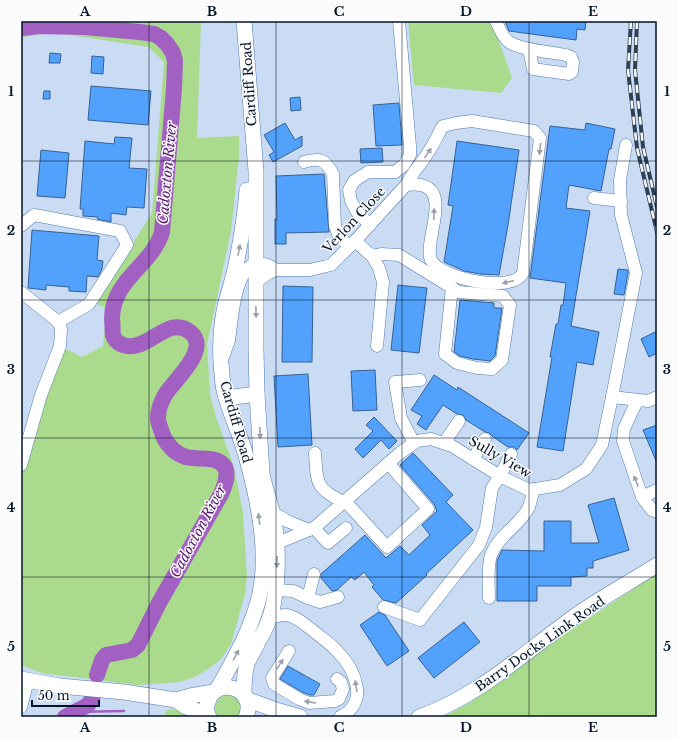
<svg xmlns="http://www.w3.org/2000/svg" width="678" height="738" viewBox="0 0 678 738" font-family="'Libre Baskerville',serif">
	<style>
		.green { fill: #aada8b }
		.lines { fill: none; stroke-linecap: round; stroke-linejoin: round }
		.stream { stroke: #a261c2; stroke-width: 2.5 }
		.river { stroke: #a261c2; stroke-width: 16 }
		.building { fill: #52a2fd; stroke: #366194 }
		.minor-casing { stroke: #4f7baf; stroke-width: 13 }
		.major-casing { stroke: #4f7baf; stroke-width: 16 }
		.minor { stroke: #fff; stroke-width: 12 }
		.major { stroke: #fff; stroke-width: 15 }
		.rail-casing { stroke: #2f4055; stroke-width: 4 }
		.rail { stroke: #fbfbfb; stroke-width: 2.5; stroke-dasharray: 8; stroke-linecap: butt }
		.oneway { fill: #9ba1a9 }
		.grid { fill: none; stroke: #041428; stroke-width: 1; stroke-opacity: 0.55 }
		.labels { text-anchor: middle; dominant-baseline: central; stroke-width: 3; stroke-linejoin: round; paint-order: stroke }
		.street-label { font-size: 13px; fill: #041428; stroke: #fbfbfb }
		.water-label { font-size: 14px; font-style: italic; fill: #561670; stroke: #fbfbfb }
		.neatline { fill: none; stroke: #041428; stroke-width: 1.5 }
		.grid-label { font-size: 13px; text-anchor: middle; font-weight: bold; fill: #041428 }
	</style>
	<rect width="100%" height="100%" fill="#c9dcf4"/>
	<g class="green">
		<polygon points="21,21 201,21 197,138 239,136 239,157 231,231 207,345 210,394 216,417 234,467 243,513 247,576 245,594 231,644 221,659 211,667 197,676 180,682 138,685 42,673 21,665 21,477 44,397 64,348 82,357 103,346 107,309 95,303 152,213 164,62 149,47 50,32 21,38"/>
		<polygon points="408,21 492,21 512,78 501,93 414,85"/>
		<polygon points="657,573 657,717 443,717 471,702 562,636"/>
		<path d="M225,695C238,694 245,706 237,717L217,716C213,707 216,699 225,695Z"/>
		<polygon points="171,709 179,710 190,717 164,717 166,711"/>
	</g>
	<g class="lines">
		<polyline class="stream" points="73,712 124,711"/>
		<g class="river">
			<path d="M21,28L41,26L84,27L140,32L154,34L161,38L167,44L173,53L175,61L174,88L162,232C152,266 112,279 112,319C113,324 112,330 113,335C114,339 118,343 123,345C147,353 166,317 187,330C215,346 174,380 165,395C161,402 158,410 158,418C158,424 162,432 164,438C169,447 176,454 186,457C194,459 203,458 210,459C232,462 228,479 221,494L159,603L138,645L132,650L106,655L102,660L97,675"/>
			<polyline points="65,717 88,705 93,697"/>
		</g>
	</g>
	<g class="building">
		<polygon points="505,21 586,21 585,30 577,29 576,40 509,31"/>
		<polygon points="50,53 61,54 60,63 49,63"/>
		<polygon points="92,56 104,57 103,74 91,73"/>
		<polygon points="91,86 151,91 148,125 88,120"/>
		<polygon points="44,91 50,91 50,99 43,99"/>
		<polygon points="300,97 301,110 291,111 290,98"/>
		<polygon points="399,103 402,145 376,146 373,105"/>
		<polygon points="285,123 295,140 302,136 302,146 273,162 269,155 274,152 264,135"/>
		<polygon points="586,123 615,129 611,149 609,149 601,191 569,185 566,208 590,211 571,326 599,332 593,365 577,362 563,451 537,447 552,357 550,357 556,324 558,324 561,305 563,305 566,283 530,278 550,126 585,130"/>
		<polygon points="115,137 132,138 129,168 147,169 144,208 127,207 126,215 111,213 111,222 97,219 98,217 83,216 83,209 80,209 85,141 114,144"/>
		<polygon points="457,141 519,150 508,225 499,275 480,274 464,271 444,262 453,206 448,205"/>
		<polygon points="382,148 383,162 361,163 360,149"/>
		<polygon points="41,150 69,153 65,198 37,196"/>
		<polygon points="324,174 329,232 286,233 286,244 275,244 275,219 277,219 276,176"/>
		<polygon points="32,230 99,236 97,260 103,261 102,269 98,277 87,276 86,292 69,291 69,287 46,285 46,290 28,288"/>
		<polygon points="618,269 628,270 628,273 624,295 614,294"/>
		<polygon points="398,285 427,288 419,353 391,350"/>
		<polygon points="283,286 313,287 312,362 282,362"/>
		<polygon points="460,300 494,303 494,308 502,308 495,356 490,361 473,359 460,356 454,352"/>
		<polygon points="657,331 657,353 649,357 641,339"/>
		<polygon points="375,370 377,410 353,411 351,371"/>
		<polygon points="308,374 312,445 278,447 274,376"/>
		<polygon points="434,375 457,390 458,387 529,433 517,450 514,447 508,447 492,436 489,433 485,432 466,420 463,415 457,414 443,405 426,430 417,424 422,416 411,410"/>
		<polygon points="374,417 397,441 389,449 381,440 363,458 355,449 373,431 366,425"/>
		<polygon points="657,425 657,463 643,430"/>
		<polygon points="413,453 453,495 446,502 473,530 426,574 427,575 396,603 383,600 372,587 374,585 364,572 355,580 351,577 337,590 332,591 321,578 321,574 365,535 386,558 400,546 409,555 430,535 422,525 437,511 434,504 400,465"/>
		<polygon points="614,498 629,550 593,561 593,568 587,568 587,576 571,577 571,586 537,586 537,601 497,601 497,561 502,550 544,551 544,521 571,521 571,543 599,543 588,505"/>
		<polygon points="379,612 385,615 409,651 387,666 360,625"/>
		<polygon points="464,622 480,642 434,678 418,658"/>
		<polygon points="288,666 320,684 314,695 310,695 302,692 280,679"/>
	</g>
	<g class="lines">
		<defs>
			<g id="minor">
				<path d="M496,21C499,28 503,38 509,42C521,50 551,52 566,55L571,57L573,62L572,72L569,74L533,69L529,49"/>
				<path d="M304,162C320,158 324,158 333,174L335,226L338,234L349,247"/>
				<polyline points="594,198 621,201"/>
				<polyline points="370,225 357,212 351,201 349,190 354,181 368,172 395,172 404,165 410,155 410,146 399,21"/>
				<polyline points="21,226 34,215 120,231 127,245 89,304 58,322"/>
				<polyline points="355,241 372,256 381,254 399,255 459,292 503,296 510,305 502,360 492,369 477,368 457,363 445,354 452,287"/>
				<polyline points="372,256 379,268 383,282 377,346"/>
				<path d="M256,282L269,273L276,270H310L331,265L355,241L406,185C412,173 422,163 429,151C434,144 438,134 443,126L456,123L472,121L534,131L540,138L523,273C513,294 441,279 431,260C423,242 452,192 421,185C415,184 412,184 406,185"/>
				<polyline points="21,292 56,320 60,325 61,330 60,346 41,395 21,465"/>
				<path d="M224,355C225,350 228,345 229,340C232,323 234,263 259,264C267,264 270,265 276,270"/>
				<polyline points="612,397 648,401 657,397"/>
				<polyline points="637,401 624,429 623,441 642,497 652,510 657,512"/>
				<polyline points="414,443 401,418 395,382 420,380"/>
				<polyline points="444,443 459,421"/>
				<path d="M315,453C317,483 315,488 343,502"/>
				<polyline points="473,459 485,439"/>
				<polyline points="642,497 657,490"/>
				<polyline points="345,501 387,547 428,509 388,463"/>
				<polyline points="272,512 287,521 309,530"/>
				<polyline points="314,528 328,543 346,528"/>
				<polyline points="270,546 314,528 400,453 417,441 431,439 452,446 500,476 529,490 560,485 586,469 602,445 612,397 636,273 621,215 620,180 626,145"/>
				<polyline points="275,590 293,591 308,598 320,602 338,597"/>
				<polyline points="308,598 314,574"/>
				<path d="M489,598C489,585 487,568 491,555C498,536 520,525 529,507C531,501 532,495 534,489"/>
				<polyline points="384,607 420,620 479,545 486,527 492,488 500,476 511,454"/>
				<path d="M270,618C274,617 280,615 285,615C295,615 308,627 316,633C323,639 331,644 337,651C355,669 370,703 340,717"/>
				<polyline points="289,651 272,678 274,684 299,699 309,703 335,701 339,699 343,689 341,682 337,679"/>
				<polyline points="21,707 28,680"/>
			</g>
			<g id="major">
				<polyline points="226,398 257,394"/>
				<polyline points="21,679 60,686 124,692 176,700 186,707 207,714"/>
				<path d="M217,690C234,659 253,627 260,593C269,552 257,495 246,456C240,433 229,412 224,390C222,381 222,372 221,363C220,345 221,328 224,311C227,296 233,280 236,265C241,240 245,215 247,190"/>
				<path d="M244,694C244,684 244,674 247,664C250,656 255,650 258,642C265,631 270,619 273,606C279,576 279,541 272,511C269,498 264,486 262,473L257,394L256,348V171L244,21"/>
				<polyline points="246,699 276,710 300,717"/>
				<polyline points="176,700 190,696 214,692"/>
				<path d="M209,717C206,712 206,707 208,702C215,675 258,688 246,717"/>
				<path d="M419,717C478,697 525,652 575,616C601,598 630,582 657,565"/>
			</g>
		</defs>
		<use href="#minor" class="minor-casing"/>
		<use href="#major" class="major-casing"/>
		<use href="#minor" class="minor"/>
		<use href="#major" class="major"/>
		<defs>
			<g id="rail">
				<polyline points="631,21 628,70 637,148 657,232"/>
				<polyline points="637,21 635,70 643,147 657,207"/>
			</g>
		</defs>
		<use href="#rail" class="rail-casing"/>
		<use href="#rail" class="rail"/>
	</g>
	<defs><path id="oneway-solid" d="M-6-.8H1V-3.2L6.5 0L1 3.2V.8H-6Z"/></defs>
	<g class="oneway">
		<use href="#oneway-solid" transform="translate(540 149) rotate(96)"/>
		<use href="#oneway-solid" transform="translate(428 153) rotate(-56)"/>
		<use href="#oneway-solid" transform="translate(434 214) rotate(-87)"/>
		<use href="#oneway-solid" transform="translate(239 250) rotate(-79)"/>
		<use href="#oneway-solid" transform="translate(508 282) rotate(167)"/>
		<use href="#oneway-solid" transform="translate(256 312) rotate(89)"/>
		<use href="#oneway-solid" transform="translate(260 433) rotate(87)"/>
		<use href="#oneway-solid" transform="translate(636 481) rotate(-111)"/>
		<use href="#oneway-solid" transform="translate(259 519) rotate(-98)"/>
		<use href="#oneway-solid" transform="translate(277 562) rotate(91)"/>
		<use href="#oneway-solid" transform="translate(236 655) rotate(-62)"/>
		<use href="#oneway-solid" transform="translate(280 664) rotate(-58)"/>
		<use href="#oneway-solid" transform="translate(356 686) rotate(-99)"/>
		<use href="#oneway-solid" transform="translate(310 702) rotate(-171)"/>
	</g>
	<path class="grid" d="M149,21V717M276,21V717M402,21V717M529,21V717M21,161H657M21,300H657M21,438H657M21,577H657"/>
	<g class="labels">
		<g class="street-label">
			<text transform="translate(249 84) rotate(-94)">Cardiff Road</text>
			<text transform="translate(354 220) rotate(-47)">Verlon Close</text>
			<text transform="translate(236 422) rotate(74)">Cardiff Road</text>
			<text transform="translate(500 457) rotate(30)">Sully View</text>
			<text transform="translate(540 644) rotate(-35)">Barry Docks Link Road</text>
		</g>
		<g class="water-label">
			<text transform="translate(167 173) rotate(-85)">Cadoxton River</text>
			<text transform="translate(198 531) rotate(-62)">Cadoxton River</text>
		</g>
	</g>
	<rect width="678" height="738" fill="none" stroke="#fbfbfb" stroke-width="44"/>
	<path d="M32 700v6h67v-6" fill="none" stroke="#041428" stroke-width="2"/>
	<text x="38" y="700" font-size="12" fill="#041428" stroke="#fbfbfb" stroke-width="3" paint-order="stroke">50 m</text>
	<rect x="22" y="22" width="634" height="694" class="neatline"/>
	<g class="grid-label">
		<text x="85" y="16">A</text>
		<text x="212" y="16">B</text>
		<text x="339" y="16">C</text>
		<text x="466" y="16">D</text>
		<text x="593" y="16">E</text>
		<text x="11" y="96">1</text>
		<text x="667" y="96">1</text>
		<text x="11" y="235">2</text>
		<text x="667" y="235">2</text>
		<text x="11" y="374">3</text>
		<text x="667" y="374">3</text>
		<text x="11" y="512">4</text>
		<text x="667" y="512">4</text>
		<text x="11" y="651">5</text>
		<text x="667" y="651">5</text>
		<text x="85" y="732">A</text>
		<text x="212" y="732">B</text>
		<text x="339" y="732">C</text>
		<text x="466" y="732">D</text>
		<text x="593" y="732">E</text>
	</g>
</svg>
